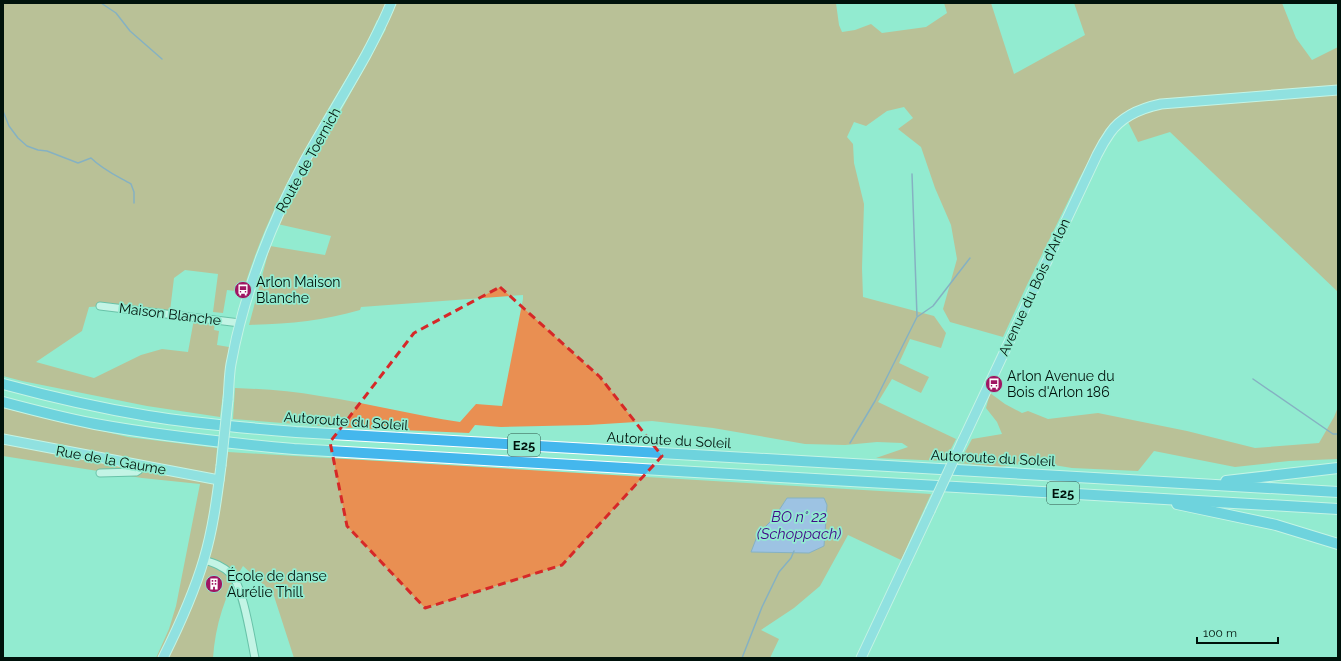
<svg xmlns="http://www.w3.org/2000/svg" width="1341" height="661" viewBox="0 0 1341 661" font-family="Raleway,sans-serif">
	<style>
		.green { fill: #e98f52 }
		.water { fill: #aa92fa; stroke: #776cb2 }
		.lines { fill: none; stroke-linecap: round; stroke-linejoin: round }
		.stream { stroke: #776cb2; stroke-width: 1.5 }
		.minor-casing { stroke: #37927a; stroke-width: 9 }
		.major-casing { stroke: #fff; stroke-width: 11 }
		.highway-casing { stroke: #fff; stroke-width: 12 }
		.minor { stroke: #fff; stroke-width: 7 }
		.major { stroke: #8fd4f4; stroke-width: 9 }
		.highway { stroke: #44b7ed; stroke-width: 10 }
		.major-bridge-casing { stroke: #fff; stroke-width: 11; stroke-linecap: butt }
		.major-bridge { stroke: #8fd4f4; stroke-width: 9 }
		.marked { fill: none; stroke: #d62828; stroke-width: 3; stroke-dasharray: 8 5; stroke-linejoin: round }
		.labels { text-anchor: middle; dominant-baseline: central; stroke-width: 3.5; stroke-linejoin: round; paint-order: stroke }
		.shield { fill: #92ebd0; stroke: #2c5346; stroke-width: 1 }
		.shield-label { font-size: 13px; font-weight: bold; fill: #00120b }
		.street-label { font-size: 14px; fill: #00120b; stroke: #92ebd0 }
		.poi-label { font-size: 14px; fill: #00120b; stroke: #92ebd0; text-anchor: start }
		.water-label { font-size: 15px; font-style: italic; fill: #410a88; stroke: #92ebd0 }
	</style>
	<rect width="100%" height="100%" fill="#92ebd0"/>
	<g class="green">
		<path d="M3,3H836L839,25L842,32L855,30L871,24L882,33L926,27L947,13L944,3H991L1014,74L1085,35L1074,3H1282L1296,38L1312,60L1338,47V86L1190,98L1143,104L1124,113L1106,129L1079,179L1026,287L1003,337L950,322L943,309L957,259L951,225L935,188L921,147L898,129L913,118L904,107L887,111L866,126L854,122L847,137L853,144L854,163L864,204L862,268L863,297L934,316L946,333L941,348L910,339L899,363L929,377L921,393L892,379L878,402L956,439L945,461L876,458L908,447L902,443L877,442L845,445L805,444L713,428L652,421L588,425L501,427L475,425L469,433L333,427L233,419L235,388C263,389 291,391 320,396C367,403 413,415 460,422L476,404L502,406L523,299V295L361,307L360,310C323,321 287,324 249,325L270,246L325,255L331,236L273,223L333,113L338,116L386,29L377,20L367,43C320,124 269,202 243,292L227,290L223,313L213,312L218,274L185,270L174,278L170,311L122,305L89,307L82,331L36,362L94,378L141,355L162,349L188,352L194,319L215,323L214,330L219,331L217,345L229,347L220,417L147,406L22,381L3,376Z"/>
		<polygon points="1338,94 1338,292 1170,132 1138,142 1127,120 1157,109"/>
		<polygon points="990,393 1005,404 1022,413 1028,411 1048,419 1098,413 1187,431 1255,448 1319,443 1334,417 1338,407 1338,459 1289,461 1235,467 1154,451 1138,471 1072,468 1035,462 999,467 959,463 972,439 1002,434 997,422 986,408"/>
		<path d="M3,408L128,437L217,448L216,465L226,466L228,452L931,494L901,560L848,535L820,586L794,608L761,630L779,639L770,658H294L273,593L243,566C225,593 215,626 213,658H156L169,629L176,606L200,484L142,478L3,456Z"/>
	</g>
	<polygon class="water" points="787,498 824,498 827,505 824,546 809,553 751,552 758,534 774,518"/>
	<g class="lines">
		<g class="stream">
			<polyline points="101,3 116,13 130,31 162,59"/>
			<path d="M3,111L9,126L18,138L27,146L38,150L47,151L78,163L91,158C103,170 117,176 131,184L134,192V203"/>
			<polyline points="912,174 917,316"/>
			<polyline points="1253,379 1333,434 1338,434"/>
			<polyline points="850,443 875,401 917,317 933,306 970,258"/>
			<polyline points="742,658 762,607 779,572 791,558 794,551"/>
		</g>
		<defs>
			<g id="minor">
				<polyline points="100,306 240,323"/>
				<polyline points="100,473 136,472 139,470 142,465"/>
				<path d="M204,560C214,563 223,566 231,574C243,586 251,639 255,658"/>
			</g>
			<g id="major">
				<path d="M228,400C229,388 229,375 231,364C244,293 270,226 304,162C324,126 346,91 366,55C375,38 384,21 391,3"/>
				<polyline points="3,439 219,480"/>
				<path d="M962,442L1097,155C1101,147 1105,140 1110,133C1121,117 1142,108 1161,104L1338,90"/>
				<path d="M163,658C179,626 194,593 204,559C213,529 217,497 221,466"/>
				<polyline points="861,658 930,511"/>
			</g>
			<g id="highway">
				<path d="M3,384C51,397 99,408 148,416C197,424 246,428 296,432L1338,492"/>
				<path d="M3,402C33,410 64,418 95,424C161,436 227,443 294,449L1338,509"/>
				<polyline points="1226,481 1338,468"/>
				<polyline points="1177,504 1276,525 1338,544"/>
			</g>
		</defs>
		<use href="#minor" class="minor-casing"/>
		<use href="#major" class="major-casing"/>
		<use href="#highway" class="highway-casing"/>
		<use href="#minor" class="minor"/>
		<use href="#major" class="major"/>
		<use href="#highway" class="highway"/>
		<defs>
			<g id="major-bridge">
				<polyline points="221,466 228,400"/>
				<polyline points="930,511 962,442"/>
			</g>
		</defs>
		<use href="#major-bridge" class="major-bridge-casing"/>
		<use href="#major-bridge" class="major-bridge"/>
	</g>
	<path d="M0 0H1341V661H0ZM500,287L600,377L662,456L562,565L425,608L347,526L330,442L414,333Z" fill="#92ebd0" fill-opacity=".55" fill-rule="evenodd"/>
	<path class="marked" d="M500,287L600,377L662,456L562,565L425,608L347,526L330,442L414,333Z"/>
	<defs>
		<symbol id="bus-disc" viewBox="-11 -11 22 22"><circle r="9.5" fill="#9f1663" stroke="#92ebd0"/><path d="M-5-6H5V4H4V6H2V4H-2V6H-4V4H-5ZM-3.5-4V0h7V-4ZM-3.5 1.2v1.5H-2V1.2ZM2 1.2v1.5H3.5V1.2Z" fill="#fff"/></symbol>
		<symbol id="building-disc" viewBox="-11 -11 22 22"><circle r="9.5" fill="#9f1663" stroke="#92ebd0"/><path d="M-4-6H4V6H1V3H-1V6H-4ZM-2.5-4.3h1.7v1.8h-1.7ZM.8-4.3h1.7v1.8H.8ZM-2.5-1h1.7V.8h-1.7ZM.8-1h1.7V.8H.8Z" fill="#fff"/></symbol>
	</defs>
	<g fill-rule="evenodd">
		<use href="#bus-disc" x="233" y="280" width="20" height="20"/>
		<use href="#bus-disc" x="984" y="374" width="20" height="20"/>
		<use href="#building-disc" x="204" y="574" width="20" height="20"/>
	</g>
	<g class="labels">
		<g class="shield">
			<rect x="508" y="434" width="32" height="22" rx="3"/>
			<rect x="1047" y="482" width="32" height="22" rx="3"/>
		</g>
		<g class="shield-label">
			<text x="524" y="445">E25</text>
			<text x="1063" y="493">E25</text>
		</g>
		<g class="street-label">
			<text transform="translate(308 160) rotate(-61)">Route de Toernich</text>
			<text transform="translate(1034 287) rotate(-65)">Avenue du Bois d'Arlon</text>
			<text transform="translate(170 314) rotate(7)">Maison Blanche</text>
			<text transform="translate(346 421) rotate(4)">Autoroute du Soleil</text>
			<text transform="translate(669 440) rotate(3)">Autoroute du Soleil</text>
			<text transform="translate(993 458) rotate(3)">Autoroute du Soleil</text>
			<text transform="translate(111 460) rotate(10)">Rue de la Gaume</text>
		</g>
		<g class="poi-label">
			<text x="256" y="282">Arlon Maison<tspan x="256" dy="16">Blanche</tspan></text>
			<text x="1007" y="376">Arlon Avenue du<tspan x="1007" dy="16">Bois d'Arlon 186</tspan></text>
			<text x="227" y="576">École de danse<tspan x="227" dy="16">Aurélie Thill</tspan></text>
		</g>
		<g class="water-label">
			<text x="799" y="517">BO n° 22<tspan x="799" dy="17">(Schoppach)</tspan></text>
		</g>
	</g>
	<rect width="1341" height="661" fill="none" stroke="#00120b" stroke-width="8"/>
	<path d="M1197 637v6h81v-6" fill="none" stroke="#00120b" stroke-width="2"/>
	<text x="1203" y="637" font-size="12" fill="#00120b" stroke="#92ebd0" stroke-width="3" paint-order="stroke">100 m</text>
</svg>
